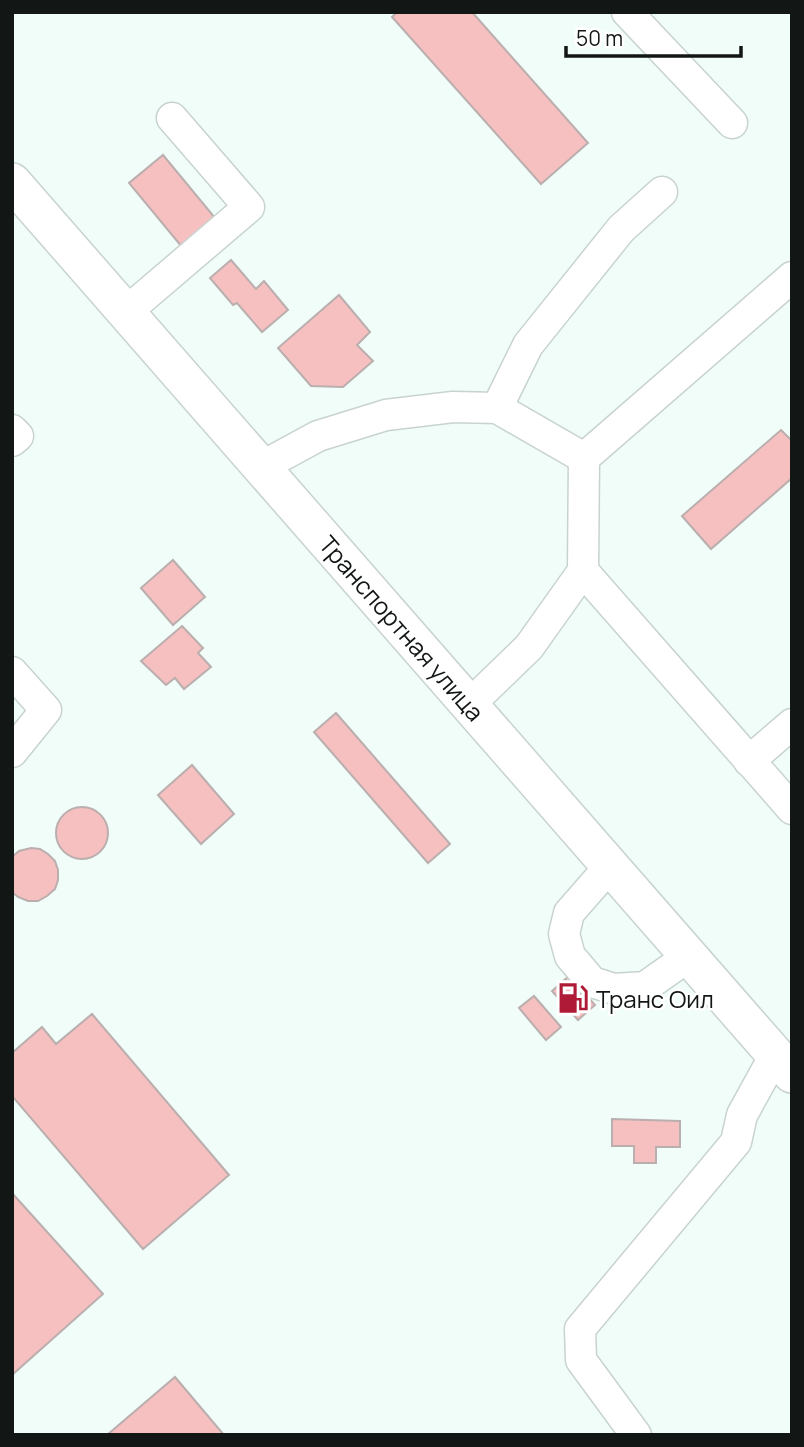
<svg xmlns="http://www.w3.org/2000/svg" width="804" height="1447" viewBox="0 0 804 1447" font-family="Manrope,sans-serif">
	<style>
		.building { fill: #f7c0c0; stroke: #baaeae; stroke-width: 2 }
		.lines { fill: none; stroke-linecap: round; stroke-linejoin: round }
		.minor-casing { stroke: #c8d3cf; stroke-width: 33 }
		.major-casing { stroke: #c8d3cf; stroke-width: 40 }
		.minor { stroke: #fff; stroke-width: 30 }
		.major { stroke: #fff; stroke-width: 37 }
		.labels { text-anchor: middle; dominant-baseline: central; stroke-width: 5; stroke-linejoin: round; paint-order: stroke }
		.street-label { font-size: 24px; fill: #121614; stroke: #fff }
		.poi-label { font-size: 24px; fill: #121614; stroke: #fff; text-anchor: start }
	</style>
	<rect width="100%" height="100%" fill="#f1fdf8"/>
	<g class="building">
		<polygon points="397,12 472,12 588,143 541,184 392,17"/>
		<polygon points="163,155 216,219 182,247 129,183"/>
		<polygon points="231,260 256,289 264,281 288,310 262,332 237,303 233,305 210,278"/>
		<polygon points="339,295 370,332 357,345 373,361 343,387 311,386 278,348"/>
		<polygon points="781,430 792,441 792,478 711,549 682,516"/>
		<polygon points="173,560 205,597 173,625 141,588"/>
		<polygon points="182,626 203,648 198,653 211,667 184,689 175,678 166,685 141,661"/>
		<polygon points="336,713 450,844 428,863 314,732"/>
		<polygon points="192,765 234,814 201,844 158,795"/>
		<circle cx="82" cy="833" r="26"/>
		<polygon points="31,848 40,849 48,854 55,861 58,870 58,880 55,889 47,896 38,901 28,901 18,897 12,892 12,857 19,851"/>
		<polygon points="569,976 595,1005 578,1020 552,991"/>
		<polygon points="534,996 561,1027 546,1040 519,1008"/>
		<polygon points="92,1014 229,1175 143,1249 12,1096 12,1053 42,1027 56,1044"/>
		<polygon points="612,1119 680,1121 680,1147 656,1147 656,1163 634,1163 634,1146 612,1146"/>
		<polygon points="12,1193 103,1294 12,1375"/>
		<polygon points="175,1377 224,1435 107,1435"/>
	</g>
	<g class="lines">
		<defs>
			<g id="minor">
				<polyline points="627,12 732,123"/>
				<polyline points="126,312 249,207 172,118"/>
				<polyline points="497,408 528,345 621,229 662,192"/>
				<polyline points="12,430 18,436 12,441"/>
				<polyline points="261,467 318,436 386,415 453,407 497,408 584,458"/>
				<polyline points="583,571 792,809"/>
				<polyline points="12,672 46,710 12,752"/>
				<polyline points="469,705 529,647 583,571 584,458 792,277"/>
				<polyline points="749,761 792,724"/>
				<polyline points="610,866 569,913 564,934 570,956 592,982 614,989 645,987 689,956"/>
				<polyline points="636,1435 581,1360 580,1329 736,1142 742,1115 775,1055"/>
			</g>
			<polyline id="major" points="12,182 792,1074"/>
		</defs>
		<use href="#minor" class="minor-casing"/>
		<use href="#major" class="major-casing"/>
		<use href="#minor" class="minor"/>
		<use href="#major" class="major"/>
	</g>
	<defs>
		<symbol id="fuel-bare" viewBox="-9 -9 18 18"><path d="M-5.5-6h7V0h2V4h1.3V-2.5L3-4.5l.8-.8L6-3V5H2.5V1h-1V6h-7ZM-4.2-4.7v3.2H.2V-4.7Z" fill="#af1b37" stroke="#fff" stroke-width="2.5" paint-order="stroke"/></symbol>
	</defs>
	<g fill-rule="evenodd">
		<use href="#fuel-bare" x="551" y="976" width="44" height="44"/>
	</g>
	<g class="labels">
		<g class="street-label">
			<text transform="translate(402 628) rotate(49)">Транспортная улица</text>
		</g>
		<g class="poi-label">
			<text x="596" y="998">Транс Оил</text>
		</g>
	</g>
	<rect width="804" height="1447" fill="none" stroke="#121614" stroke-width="28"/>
	<path d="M566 46v10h175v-10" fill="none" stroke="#121614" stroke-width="3.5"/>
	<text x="576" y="46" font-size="21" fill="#121614" stroke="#ffffff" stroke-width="5" paint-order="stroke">50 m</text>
</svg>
